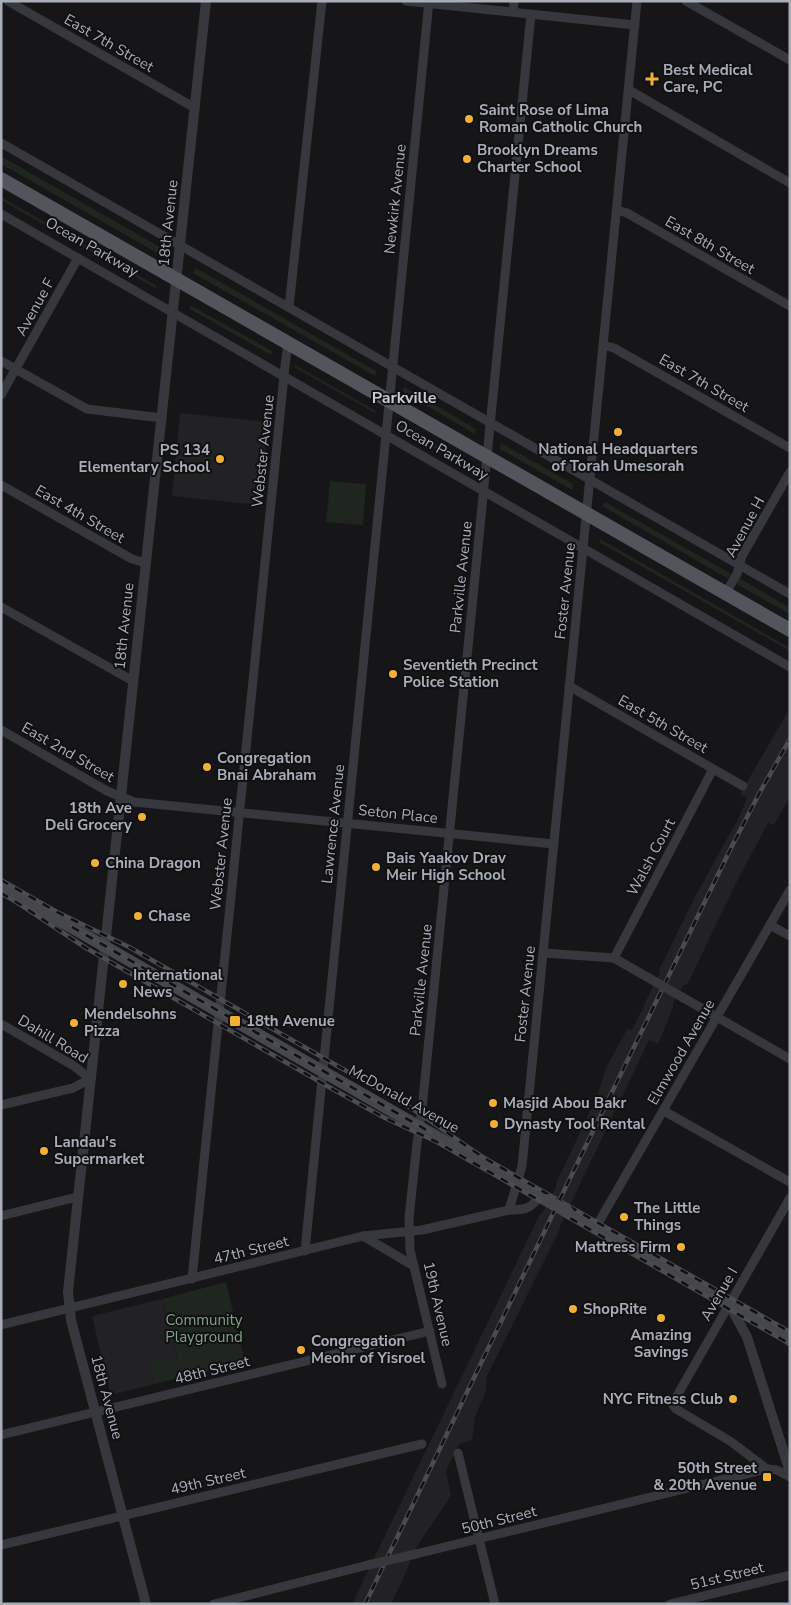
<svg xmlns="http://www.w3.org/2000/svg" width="791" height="1605" viewBox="0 0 791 1605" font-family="'Nunito Sans',sans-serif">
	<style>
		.built { fill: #222225 }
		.green { fill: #1e261f }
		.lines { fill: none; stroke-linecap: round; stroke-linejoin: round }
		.minor { stroke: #37383d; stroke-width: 9 }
		.tertiary { stroke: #37383d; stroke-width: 10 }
		.secondary { stroke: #45474d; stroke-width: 12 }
		.primary { stroke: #53555c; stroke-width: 14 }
		.rail-casing { stroke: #4a4c52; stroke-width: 4.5 }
		.rail { stroke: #111113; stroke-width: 2.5; stroke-dasharray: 8; stroke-linecap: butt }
		.minor-bridge { stroke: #37383d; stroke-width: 9 }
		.secondary-bridge { stroke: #45474d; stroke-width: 12 }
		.poi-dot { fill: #f2b134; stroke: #111113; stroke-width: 2 }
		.labels { text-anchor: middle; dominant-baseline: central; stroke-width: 4; stroke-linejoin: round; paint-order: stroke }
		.street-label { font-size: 15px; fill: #a8adb8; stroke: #111113 }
		.poi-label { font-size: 15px; font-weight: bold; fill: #a8adb8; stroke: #111113; text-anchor: start }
		.park-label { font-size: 15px; fill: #7fa381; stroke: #111113 }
		.neighbourhood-label { font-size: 16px; font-weight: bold; fill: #c9ccd4; stroke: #111113 }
	</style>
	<rect width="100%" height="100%" fill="#161618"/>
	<g class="built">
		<polygon points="180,413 268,422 259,505 172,496"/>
		<polygon points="790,708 790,796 774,825 768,823 736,883 688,983 683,986 673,1003 673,1008 658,1044 649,1040 560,1226 560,1229 487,1376 486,1391 475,1417 472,1440 459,1444 446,1471 451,1496 419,1543 408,1566 408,1568 391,1604 352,1604 540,1214 543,1212 556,1187 556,1183 597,1097 606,1068 627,1029 632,1030 660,972 659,970 697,893 738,819 747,798 740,794"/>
		<polygon points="162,1299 178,1360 150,1369 154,1384 111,1395 92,1316"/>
	</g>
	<g class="green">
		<polygon points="1,156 160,247 159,254 1,164"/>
		<polygon points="1,197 157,286 155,288 1,200"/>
		<polygon points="196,268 376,371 375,376 193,273"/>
		<polygon points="190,305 272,351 271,355 190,309"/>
		<polygon points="295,365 376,411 375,413 294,367"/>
		<polygon points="404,387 476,429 475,434 403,392"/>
		<polygon points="401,425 475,468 474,471 399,428"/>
		<polygon points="501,443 573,484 572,490 500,449"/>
		<polygon points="330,481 366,484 363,525 326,522"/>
		<polygon points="605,502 731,574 729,578 727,578 602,506"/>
		<polygon points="600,539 790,648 790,651 599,542"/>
		<polygon points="739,578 790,608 790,614 738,585 737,583"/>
		<polygon points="226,1282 245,1363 154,1384 150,1369 151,1366 178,1359 162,1299"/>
	</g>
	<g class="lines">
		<g class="minor">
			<polyline points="8,1 195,108"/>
			<polyline points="406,1 635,25"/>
			<polyline points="686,1 790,60"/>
			<polyline points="513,12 514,1"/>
			<polyline points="629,90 790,183"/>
			<polyline points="1,143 790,594"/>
			<polyline points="617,210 627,213 790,306"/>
			<polyline points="1,214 790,667"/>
			<polyline points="289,307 322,1"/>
			<polyline points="603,345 614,348 790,448"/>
			<polyline points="1,361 87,409 162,418"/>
			<polyline points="1,395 78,258"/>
			<polyline points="1,485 132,559 146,563"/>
			<polyline points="725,594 737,574 742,556 790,472"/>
			<polyline points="1,607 133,681"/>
			<polyline points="569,686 743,786"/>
			<polyline points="1,730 107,791 134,802 554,844"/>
			<polyline points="770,925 790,936"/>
			<polyline points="544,953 614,958 654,981"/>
			<polyline points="614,958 713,769"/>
			<polyline points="682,997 790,1059"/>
			<polyline points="1,1024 74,1066 90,1079 73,1088 1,1105"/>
			<polyline points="664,1111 790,1182"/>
			<polyline points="509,1210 522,1166 637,1"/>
			<polyline points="1,1216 77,1197"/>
			<polyline points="596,1227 790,890"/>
			<polyline points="363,1236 414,1266"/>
			<polyline points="305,1251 429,1"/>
			<polyline points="192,1279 285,366 288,343"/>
			<path d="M1,1325L363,1236L422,1230L509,1210C524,1210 532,1209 540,1195"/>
			<polyline points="442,1384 410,1250 409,1218 417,1143 422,1109 531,14"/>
			<polyline points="1,1435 430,1331"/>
			<polyline points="458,1453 495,1604"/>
			<polyline points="767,1469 730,1441 676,1409 673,1405 674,1401 790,1198"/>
			<polyline points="1,1545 422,1444"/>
			<polyline points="416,1554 767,1469 777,1470 790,1477"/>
			<polyline points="214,1604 368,1565"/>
			<polyline points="670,1604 790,1575"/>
		</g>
		<g class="tertiary">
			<polyline points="729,1304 747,1337 790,1472"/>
			<polyline points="146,1604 71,1320 68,1292 206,1"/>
		</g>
		<g class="secondary">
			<polyline points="1,887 547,1200"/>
			<polyline points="567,1211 790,1339"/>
		</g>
		<polyline class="primary" points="1,179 790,630"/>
		<defs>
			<g id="rail">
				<path d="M1,880L57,912L129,947L406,1105C434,1122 459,1142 486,1159L790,1332"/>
				<polyline points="1,893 21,905 86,948 336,1091 385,1118 437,1142 790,1344"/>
				<polyline points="72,927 430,1132"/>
				<polyline points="365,1604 575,1168 732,846 760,792 790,739"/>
			</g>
		</defs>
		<use href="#rail" class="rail-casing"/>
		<use href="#rail" class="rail"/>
		<g class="minor-bridge">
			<polyline points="654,981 682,997"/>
			<polyline points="368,1565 416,1554"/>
		</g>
		<polyline class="secondary-bridge" points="547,1200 567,1211"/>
	</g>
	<g class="poi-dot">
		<path d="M649.5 71.5h5v5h5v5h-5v5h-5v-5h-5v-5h5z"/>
		<circle cx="469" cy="119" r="5"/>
		<circle cx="467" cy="159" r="5"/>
		<circle cx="618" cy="432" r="5"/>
		<circle cx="220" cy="459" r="5"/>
		<circle cx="393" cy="674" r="5"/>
		<circle cx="207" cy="767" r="5"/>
		<circle cx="142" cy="817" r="5"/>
		<circle cx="95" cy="863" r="5"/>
		<circle cx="376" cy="867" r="5"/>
		<circle cx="138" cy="916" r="5"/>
		<circle cx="123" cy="984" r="5"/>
		<rect x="229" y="1015" width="12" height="12" rx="2.5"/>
		<circle cx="74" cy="1023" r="5"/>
		<circle cx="493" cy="1103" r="5"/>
		<circle cx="494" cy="1124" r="5"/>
		<circle cx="44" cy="1151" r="5"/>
		<circle cx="624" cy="1217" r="5"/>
		<circle cx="681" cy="1247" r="5"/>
		<circle cx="573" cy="1309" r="5"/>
		<circle cx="661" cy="1318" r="5"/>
		<circle cx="301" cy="1350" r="5"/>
		<circle cx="733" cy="1399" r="5"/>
		<rect x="762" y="1472" width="10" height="10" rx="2.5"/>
	</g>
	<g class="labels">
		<g class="street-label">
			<text transform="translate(109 43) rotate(30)">East 7th Street</text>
			<text transform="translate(395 199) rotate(-84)">Newkirk Avenue</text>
			<text transform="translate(168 223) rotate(-84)">18th Avenue</text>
			<text transform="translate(710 245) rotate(30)">East 8th Street</text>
			<text transform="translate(92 247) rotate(30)">Ocean Parkway</text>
			<text transform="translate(35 307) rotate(-61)">Avenue F</text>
			<text transform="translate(704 383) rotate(30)">East 7th Street</text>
			<text transform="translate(442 450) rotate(30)">Ocean Parkway</text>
			<text transform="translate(263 451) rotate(-84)">Webster Avenue</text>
			<text transform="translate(80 514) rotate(30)">East 4th Street</text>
			<text transform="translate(745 527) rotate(-62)">Avenue H</text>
			<text transform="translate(461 577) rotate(-84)">Parkville Avenue</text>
			<text transform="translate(565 591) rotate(-84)">Foster Avenue</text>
			<text transform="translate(124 626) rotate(-84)">18th Avenue</text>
			<text transform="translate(663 724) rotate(30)">East 5th Street</text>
			<text transform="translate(68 752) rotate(30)">East 2nd Street</text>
			<text transform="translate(398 814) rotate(6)">Seton Place</text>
			<text transform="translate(333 824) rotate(-84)">Lawrence Avenue</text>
			<text transform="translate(221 854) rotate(-84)">Webster Avenue</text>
			<text transform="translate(651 857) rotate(-62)">Walsh Court</text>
			<text transform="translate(421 980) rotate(-84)">Parkville Avenue</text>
			<text transform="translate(525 994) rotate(-84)">Foster Avenue</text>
			<text transform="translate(53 1039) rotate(31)">Dahill Road</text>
			<text transform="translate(681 1052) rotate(-60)">Elmwood Avenue</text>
			<text transform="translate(404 1099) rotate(29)">McDonald Avenue</text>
			<text transform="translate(251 1250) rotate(-14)">47th Street</text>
			<text transform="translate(719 1294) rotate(-60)">Avenue I</text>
			<text transform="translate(438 1304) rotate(77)">19th Avenue</text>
			<text transform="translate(212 1370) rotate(-14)">48th Street</text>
			<text transform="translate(107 1397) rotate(75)">18th Avenue</text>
			<text transform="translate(208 1481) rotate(-13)">49th Street</text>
			<text transform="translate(499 1520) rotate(-14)">50th Street</text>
			<text transform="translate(727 1576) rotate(-14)">51st Street</text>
		</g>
		<g class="poi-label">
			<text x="663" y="70">Best Medical<tspan x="663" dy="17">Care, PC</tspan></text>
			<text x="479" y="110">Saint Rose of Lima<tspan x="479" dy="17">Roman Catholic Church</tspan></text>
			<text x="477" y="150">Brooklyn Dreams<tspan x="477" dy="17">Charter School</tspan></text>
			<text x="618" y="449" text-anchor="middle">National Headquarters<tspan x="618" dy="17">of Torah Umesorah</tspan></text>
			<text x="210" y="450" text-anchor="end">PS 134<tspan x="210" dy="17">Elementary School</tspan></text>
			<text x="403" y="665">Seventieth Precinct<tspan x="403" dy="17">Police Station</tspan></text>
			<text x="217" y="758">Congregation<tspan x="217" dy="17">Bnai Abraham</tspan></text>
			<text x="132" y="808" text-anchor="end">18th Ave<tspan x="132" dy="17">Deli Grocery</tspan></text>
			<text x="386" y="858">Bais Yaakov Drav<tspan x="386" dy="17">Meir High School</tspan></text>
			<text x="105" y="863">China Dragon</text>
			<text x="148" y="916">Chase</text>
			<text x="133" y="975">International<tspan x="133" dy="17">News</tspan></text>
			<text x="84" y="1014">Mendelsohns<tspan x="84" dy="17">Pizza</tspan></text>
			<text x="246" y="1021">18th Avenue</text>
			<text x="503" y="1103">Masjid Abou Bakr</text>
			<text x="504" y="1124">Dynasty Tool Rental</text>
			<text x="54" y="1142">Landau's<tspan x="54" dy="17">Supermarket</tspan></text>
			<text x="634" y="1208">The Little<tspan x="634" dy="17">Things</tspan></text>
			<text x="671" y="1247" text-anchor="end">Mattress Firm</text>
			<text x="583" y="1309">ShopRite</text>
			<text x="661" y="1335" text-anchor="middle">Amazing<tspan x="661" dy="17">Savings</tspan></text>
			<text x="311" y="1341">Congregation<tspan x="311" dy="17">Meohr of Yisroel</tspan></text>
			<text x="723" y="1399" text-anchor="end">NYC Fitness Club</text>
			<text x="757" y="1468" text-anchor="end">50th Street<tspan x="757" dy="17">&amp; 20th Avenue</tspan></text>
		</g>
		<g class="park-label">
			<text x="204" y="1320">Community<tspan x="204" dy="17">Playground</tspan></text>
		</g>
		<g class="neighbourhood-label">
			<text x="404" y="398">Parkville</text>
		</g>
	</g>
	<rect width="791" height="1605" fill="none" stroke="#a8adb8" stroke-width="5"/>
</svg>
